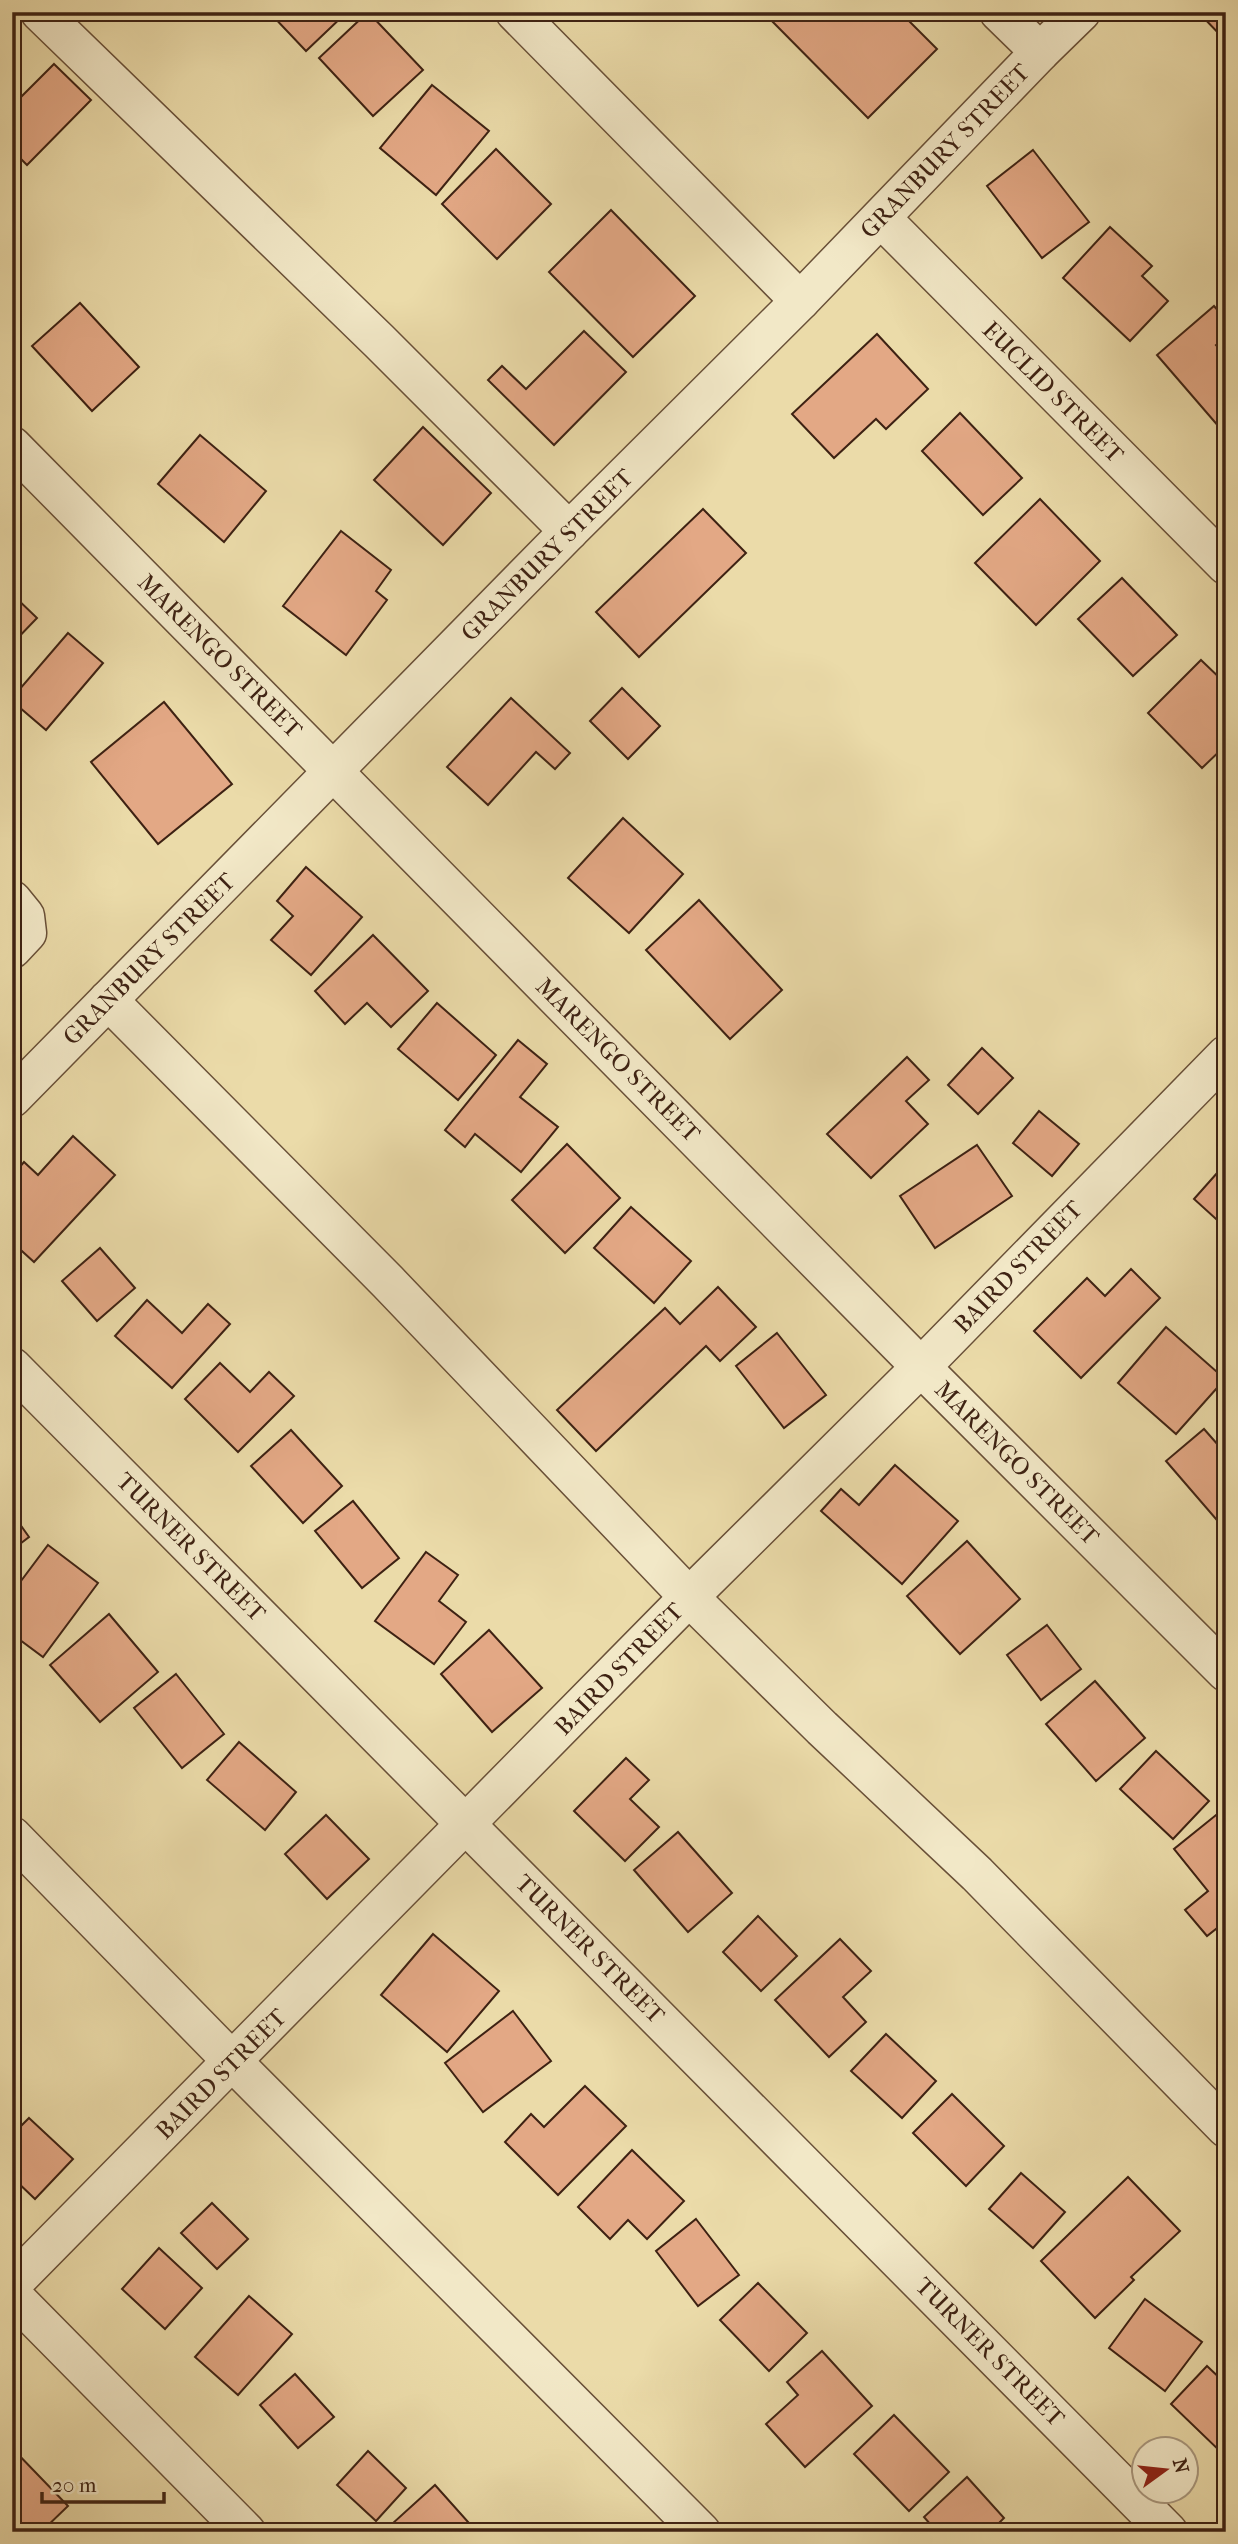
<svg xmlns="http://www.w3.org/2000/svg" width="1238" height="2544" viewBox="0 0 1238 2544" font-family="'IM FELL French Canon',serif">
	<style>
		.building { fill: #e3a885; stroke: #3e2213; stroke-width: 2 }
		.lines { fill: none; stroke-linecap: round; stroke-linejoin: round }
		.minor-casing { stroke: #695038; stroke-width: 41 }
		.minor { stroke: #f2e8c7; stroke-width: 38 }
		.labels { text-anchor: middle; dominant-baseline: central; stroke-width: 5; stroke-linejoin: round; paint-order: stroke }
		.street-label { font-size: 24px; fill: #3e2213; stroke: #f2e8c7 }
	</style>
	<rect width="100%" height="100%" fill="#ebdba9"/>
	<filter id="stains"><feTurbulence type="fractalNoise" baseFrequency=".00286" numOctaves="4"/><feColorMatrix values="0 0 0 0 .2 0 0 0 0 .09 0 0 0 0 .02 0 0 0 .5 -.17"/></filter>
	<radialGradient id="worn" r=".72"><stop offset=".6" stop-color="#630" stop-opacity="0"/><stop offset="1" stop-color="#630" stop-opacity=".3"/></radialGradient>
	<g class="building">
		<polygon points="269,12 347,12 306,51"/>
		<polygon points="368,12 423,70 373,116 319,58"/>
		<polygon points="763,12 900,12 937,49 868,118"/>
		<polygon points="1198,12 1226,12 1226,41"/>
		<polygon points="54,64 91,100 27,165 12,150 12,106"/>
		<polygon points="432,85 489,131 436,195 380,148"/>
		<polygon points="496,149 551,204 497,259 442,204"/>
		<polygon points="1033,150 1089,222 1042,258 987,186"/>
		<polygon points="611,210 695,296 633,357 549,272"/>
		<polygon points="1110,227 1152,266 1142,276 1168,301 1130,341 1063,278"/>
		<polygon points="80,303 139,367 92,411 32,346"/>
		<polygon points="1214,306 1226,320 1226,337 1216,345 1226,356 1226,435 1157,355"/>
		<polygon points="584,331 626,372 554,445 488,380 502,366 526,389"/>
		<polygon points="877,334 928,389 886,429 876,419 834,458 792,414"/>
		<polygon points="960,413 1022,478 983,515 922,451"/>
		<polygon points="423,427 491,493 443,545 374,480"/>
		<polygon points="200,435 266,491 224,542 158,484"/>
		<polygon points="1040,499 1100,561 1036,625 975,563"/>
		<polygon points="703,509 746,553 639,657 596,612"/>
		<polygon points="341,531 391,570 376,591 387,600 346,655 283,606"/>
		<polygon points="1122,578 1177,635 1133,676 1078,619"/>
		<polygon points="12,594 37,618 12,644"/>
		<polygon points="68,633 103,663 46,730 12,701 12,698"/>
		<polygon points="1201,660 1226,684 1226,745 1202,768 1148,713"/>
		<polygon points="622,688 660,726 628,759 590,721"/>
		<polygon points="511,698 570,753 555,769 536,752 488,805 447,767"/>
		<polygon points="164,702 232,784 158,844 91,762"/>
		<polygon points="623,818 683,874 629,933 568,878"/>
		<polygon points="306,867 362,917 311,975 271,940 293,916 277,901"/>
		<polygon points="699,900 782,990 730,1039 646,950"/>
		<polygon points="373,935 428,991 391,1027 367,1003 345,1024 315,991"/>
		<polygon points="437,1003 496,1055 458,1100 398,1049"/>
		<polygon points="518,1040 547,1064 520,1097 558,1127 521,1172 475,1134 465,1147 445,1130"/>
		<polygon points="982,1048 1013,1078 978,1114 948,1085"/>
		<polygon points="907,1057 929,1080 906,1101 928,1124 871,1178 827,1134"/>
		<polygon points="1039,1111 1079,1144 1052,1176 1013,1143"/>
		<polygon points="73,1136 115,1175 34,1262 12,1242 12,1176 24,1162 38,1175"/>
		<polygon points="567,1144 620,1198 565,1253 512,1200"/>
		<polygon points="977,1145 1012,1196 935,1248 900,1196"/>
		<polygon points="1226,1163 1226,1228 1194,1199"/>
		<polygon points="631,1207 691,1261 654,1303 594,1248"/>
		<polygon points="100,1248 135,1288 97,1321 62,1281"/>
		<polygon points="1131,1269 1160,1298 1081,1378 1034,1331 1087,1278 1105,1296"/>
		<polygon points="718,1287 756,1327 720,1361 706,1346 596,1451 557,1410 665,1308 680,1324"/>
		<polygon points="147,1300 182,1333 208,1304 230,1324 172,1388 115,1336"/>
		<polygon points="1166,1327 1225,1379 1176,1434 1118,1383"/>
		<polygon points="777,1333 826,1395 784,1428 736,1366"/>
		<polygon points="220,1363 250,1392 269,1372 294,1396 238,1452 185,1399"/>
		<polygon points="1204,1429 1226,1454 1226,1523 1222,1526 1166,1461"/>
		<polygon points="291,1430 342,1486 303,1523 251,1466"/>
		<polygon points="895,1465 958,1521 902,1584 821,1511 841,1489 859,1505"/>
		<polygon points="353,1501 399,1558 362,1588 315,1531"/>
		<polygon points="12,1513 29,1537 12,1550"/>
		<polygon points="967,1541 1020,1599 960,1654 907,1596"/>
		<polygon points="48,1545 98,1583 43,1657 12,1634 12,1593"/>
		<polygon points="426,1552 458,1575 439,1601 466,1622 434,1664 375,1621"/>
		<polygon points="109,1614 158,1672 100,1722 50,1665"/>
		<polygon points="1047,1625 1081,1669 1041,1700 1007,1655"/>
		<polygon points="489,1630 542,1688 492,1732 441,1674"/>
		<polygon points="176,1674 224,1734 182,1768 134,1708"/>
		<polygon points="1095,1681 1145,1738 1096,1781 1046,1724"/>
		<polygon points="239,1742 296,1792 265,1830 207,1780"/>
		<polygon points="1156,1751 1209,1801 1173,1839 1120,1789"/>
		<polygon points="626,1758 649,1780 630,1799 659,1827 625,1861 574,1811"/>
		<polygon points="1226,1807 1226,1921 1207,1936 1185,1910 1208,1891 1174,1849"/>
		<polygon points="326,1815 369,1859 327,1899 285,1854"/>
		<polygon points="678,1832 732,1893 688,1932 634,1870"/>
		<polygon points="758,1916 797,1956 761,1991 723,1952"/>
		<polygon points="433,1934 499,1991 447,2052 381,1995"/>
		<polygon points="840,1939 871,1971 843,1997 866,2022 829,2057 775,2000"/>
		<polygon points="513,2011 551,2061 483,2112 445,2063"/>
		<polygon points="886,2034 936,2081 902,2118 851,2071"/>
		<polygon points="585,2086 626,2126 558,2195 505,2142 531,2114 544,2127"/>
		<polygon points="952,2094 1004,2146 966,2186 913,2133"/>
		<polygon points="29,2118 73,2159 35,2199 12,2177 12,2135"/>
		<polygon points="632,2150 684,2201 647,2239 628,2220 610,2239 578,2207"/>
		<polygon points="1021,2173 1065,2212 1033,2248 989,2209"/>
		<polygon points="1128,2177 1180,2231 1131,2277 1134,2280 1095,2318 1041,2261"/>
		<polygon points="212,2203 248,2239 217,2269 181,2233"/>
		<polygon points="696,2219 739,2275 698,2306 656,2251"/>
		<polygon points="159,2248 202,2288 165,2329 122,2289"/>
		<polygon points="758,2283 807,2333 769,2371 720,2320"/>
		<polygon points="249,2296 292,2334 238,2395 195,2357"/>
		<polygon points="1145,2299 1202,2342 1165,2391 1109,2348"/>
		<polygon points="822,2351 872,2406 805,2467 766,2424 798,2395 787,2382"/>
		<polygon points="1207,2366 1226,2384 1226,2457 1171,2404"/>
		<polygon points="295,2374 334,2417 298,2448 260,2405"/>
		<polygon points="894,2415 949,2472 909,2511 854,2454"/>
		<polygon points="12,2448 68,2506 41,2532 21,2532 12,2522"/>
		<polygon points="368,2451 406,2488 376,2521 337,2485"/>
		<polygon points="967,2477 1004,2518 990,2532 937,2532 924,2517"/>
		<polygon points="435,2485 477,2532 400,2532 393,2523"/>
	</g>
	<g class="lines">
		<defs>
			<g id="minor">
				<polyline points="40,12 379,341 569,531"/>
				<polyline points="515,12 800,301"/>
				<polyline points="999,12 1040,52"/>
				<polyline points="881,218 1226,565"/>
				<polyline points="12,446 921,1367 1226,1672"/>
				<polyline points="12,900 25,916 27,933 12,949"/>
				<polyline points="108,1000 388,1282 689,1597 822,1728 977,1874 1226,2128"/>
				<polyline points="12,1098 569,531 800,301 1040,52 1081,12"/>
				<polyline points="12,1367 1168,2532"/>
				<polyline points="12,1836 233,2062 701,2532"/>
				<polyline points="12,2284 689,1597 921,1367 1226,1055"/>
				<polyline points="12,2295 246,2532"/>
			</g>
		</defs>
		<use href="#minor" class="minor-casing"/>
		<use href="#minor" class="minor"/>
	</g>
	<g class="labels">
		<g class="street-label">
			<text transform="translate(945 151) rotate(-46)">GRANBURY STREET</text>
			<text transform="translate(1053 392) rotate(45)">EUCLID STREET</text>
			<text transform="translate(547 555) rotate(-45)">GRANBURY STREET</text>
			<text transform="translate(220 656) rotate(45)">MARENGO STREET</text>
			<text transform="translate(149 959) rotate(-45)">GRANBURY STREET</text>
			<text transform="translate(618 1060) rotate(45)">MARENGO STREET</text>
			<text transform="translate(1018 1267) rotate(-46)">BAIRD STREET</text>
			<text transform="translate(1017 1463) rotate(45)">MARENGO STREET</text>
			<text transform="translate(191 1547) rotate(45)">TURNER STREET</text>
			<text transform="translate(619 1669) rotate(-46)">BAIRD STREET</text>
			<text transform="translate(590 1949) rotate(45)">TURNER STREET</text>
			<text transform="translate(221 2074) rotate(-45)">BAIRD STREET</text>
			<text transform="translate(990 2352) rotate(45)">TURNER STREET</text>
		</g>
	</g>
	<rect width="1238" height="2544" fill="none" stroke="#ebdba9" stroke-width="42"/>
	<rect x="14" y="14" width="1210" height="2516" fill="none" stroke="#3e2213" stroke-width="3.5"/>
	<rect x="21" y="21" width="1196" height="2502" fill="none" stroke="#3e2213" stroke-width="2"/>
	<g transform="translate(1165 2470) rotate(75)"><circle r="33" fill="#f2e8c7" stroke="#aa997f" stroke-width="2"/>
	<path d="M0-5L12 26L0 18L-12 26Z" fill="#8f2418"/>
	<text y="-10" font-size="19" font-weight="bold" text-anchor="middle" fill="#3e2213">N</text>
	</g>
	<path d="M42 2492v10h122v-10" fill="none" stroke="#3e2213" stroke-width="3.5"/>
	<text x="52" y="2492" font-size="21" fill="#3e2213" stroke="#f2e8c7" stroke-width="5" paint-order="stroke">20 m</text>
	<rect width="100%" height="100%" filter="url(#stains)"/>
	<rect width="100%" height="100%" fill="url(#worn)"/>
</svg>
